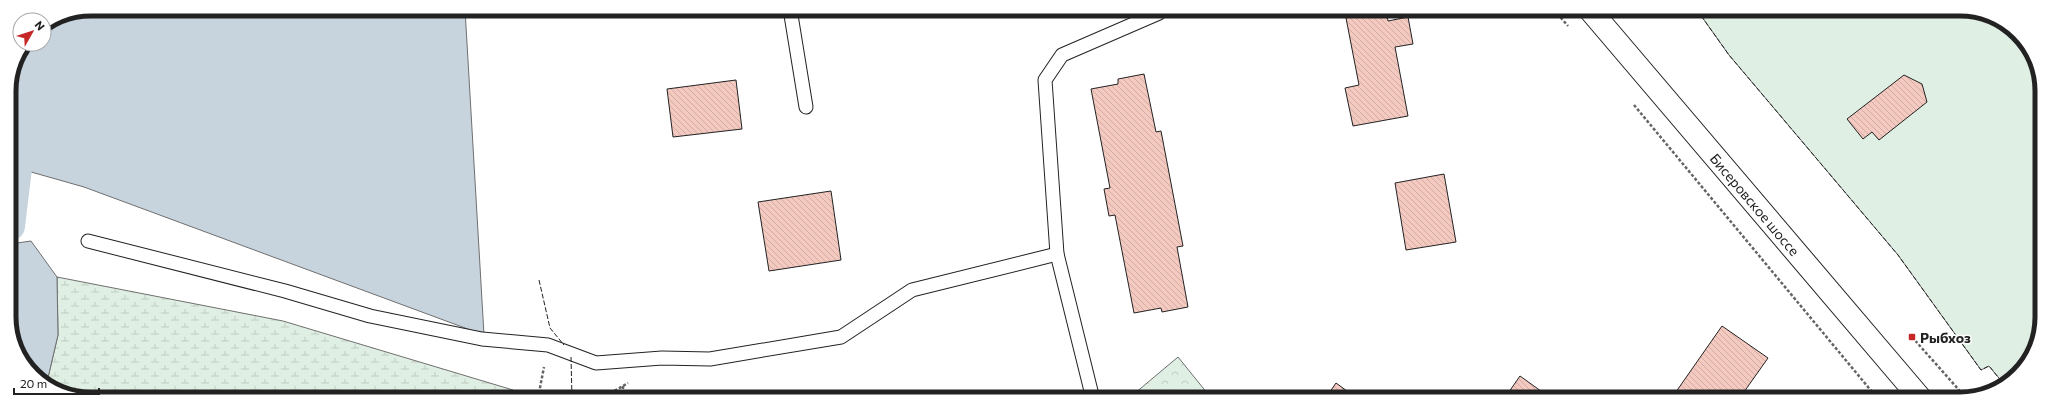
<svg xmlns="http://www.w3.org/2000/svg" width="2051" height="408" viewBox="0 0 2051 408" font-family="Commissioner,sans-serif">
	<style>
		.wetland { fill: url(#wetland-marsh); stroke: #6f6f6f }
		.park { fill: url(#park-crowns); stroke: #6f6f6f }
		.garden { fill: #e0efe3; stroke: #6f6f6f }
		.water { fill: #c7d3dd; stroke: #6f6f6f }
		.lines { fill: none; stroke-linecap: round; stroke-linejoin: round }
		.canal { stroke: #c7d3dd; stroke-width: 30 }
		.building { fill: url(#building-back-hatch); stroke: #222 }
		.service-casing { stroke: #222; stroke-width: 15 }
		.secondary-casing { stroke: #222; stroke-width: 24 }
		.path { stroke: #646464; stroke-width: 2.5; stroke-dasharray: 3 2; stroke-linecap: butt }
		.service { stroke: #fff; stroke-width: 13 }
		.secondary { stroke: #fff; stroke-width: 22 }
		.fence { stroke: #222; stroke-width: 1; stroke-dasharray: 5 2; stroke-linecap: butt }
		.poi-dot { fill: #c62828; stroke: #fff; stroke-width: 1.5 }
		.labels { text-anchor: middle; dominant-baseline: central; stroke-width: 3; stroke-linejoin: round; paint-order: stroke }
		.street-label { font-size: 14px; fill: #222; stroke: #fff }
		.poi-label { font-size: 14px; font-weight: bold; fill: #222; stroke: #fff; text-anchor: start }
		.rim { fill: none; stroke: #222; stroke-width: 5 }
	</style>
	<defs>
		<pattern id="wetland-marsh" width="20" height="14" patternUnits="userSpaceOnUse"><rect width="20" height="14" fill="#e0efe3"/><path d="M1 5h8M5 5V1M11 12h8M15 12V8" fill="none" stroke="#c0cdc2"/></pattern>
		<pattern id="park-crowns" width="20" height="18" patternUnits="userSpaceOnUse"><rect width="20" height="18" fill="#e0efe3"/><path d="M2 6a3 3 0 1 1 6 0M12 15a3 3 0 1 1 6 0" fill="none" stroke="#c0cdc2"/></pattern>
		<pattern id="building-back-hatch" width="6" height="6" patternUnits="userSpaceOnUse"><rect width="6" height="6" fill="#f3c9c0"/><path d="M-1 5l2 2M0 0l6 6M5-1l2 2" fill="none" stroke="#d0aca5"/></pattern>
	</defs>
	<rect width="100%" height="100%" fill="#fff"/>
	<polygon class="wetland" points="57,277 283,321 513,390 517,398 80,398 47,382 58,335"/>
	<polygon class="park" points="1178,357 1212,399 1128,399"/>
	<path class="garden" d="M1697,10H1971L2018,33L2040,75L2041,328C2034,350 2027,373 2003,383L1989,366L1981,370L1898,255L1729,55Z"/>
	<g class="water">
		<polygon points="91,9 465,9 484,335 84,187 10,166 9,91 15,60 26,44 44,44 44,26 60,15"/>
		<polygon points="31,241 57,277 58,335 47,382 33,375 11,333 10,244"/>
	</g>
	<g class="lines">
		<polyline class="canal" points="10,226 17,168"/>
	</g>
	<g class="building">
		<polygon points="1386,10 1388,21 1408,17 1413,44 1395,47 1408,116 1353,126 1345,88 1359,85 1346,18"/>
		<polygon points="1144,74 1156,132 1161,131 1183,246 1177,247 1188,307 1162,312 1161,308 1134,313 1115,215 1109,216 1104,189 1110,188 1091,89 1118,84 1118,79"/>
		<polygon points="1904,75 1922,84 1927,102 1879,140 1872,132 1863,139 1847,119"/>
		<polygon points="736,80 742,129 673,137 667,89"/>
		<polygon points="1444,174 1456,242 1406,250 1395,183"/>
		<polygon points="831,191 841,260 769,271 758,202"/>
		<polygon points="1722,326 1768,358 1739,399 1671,399"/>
		<polygon points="1520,376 1552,399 1504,399"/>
		<polygon points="1336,383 1358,399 1325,399"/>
	</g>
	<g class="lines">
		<defs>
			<g id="service">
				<polyline points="790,9 806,107"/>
				<polyline points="88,241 285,291 370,316 482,339 548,345 596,363 662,358 710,359 841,337 912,290 1057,254"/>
				<polyline points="1093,399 1057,254 1045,80 1062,55 1159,13 1163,9"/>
			</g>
			<g id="secondary">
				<path id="s1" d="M1590,10L1921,399"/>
			</g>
		</defs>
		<use href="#service" class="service-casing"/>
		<use href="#secondary" class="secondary-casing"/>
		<g class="path">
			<polyline points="1554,10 1568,26"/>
			<polyline points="1634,105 1878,399"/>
			<polyline points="1912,337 1959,390 1948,399"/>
			<polyline points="623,386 623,398"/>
			<polyline points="538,398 544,367"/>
			<polyline points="608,398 611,393 628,383"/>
		</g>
		<use href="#service" class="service"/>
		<use href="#secondary" class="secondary"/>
		<g class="fence">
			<polyline points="1697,10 1729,55 1898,255 1981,370 1989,366 2003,383"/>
			<polyline points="539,280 550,328 564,345"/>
			<polyline points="571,357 572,398"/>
		</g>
	</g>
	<rect class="poi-dot" x="1908" y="333" width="8" height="8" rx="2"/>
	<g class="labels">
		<g class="street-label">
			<text stroke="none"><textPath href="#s1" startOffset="255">Бисеровское шоссе</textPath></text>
		</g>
		<g class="poi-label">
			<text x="1920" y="337">Рыбхоз</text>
		</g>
	</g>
	<path d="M0 0H2051V408H0ZM91 16H1960A75 75 0 0 1 2035 91V317A75 75 0 0 1 1960 392H91A75 75 0 0 1 16 317V91A75 75 0 0 1 91 16Z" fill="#fff" fill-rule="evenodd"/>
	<path class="rim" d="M91 16H1960A75 75 0 0 1 2035 91V317A75 75 0 0 1 1960 392H91A75 75 0 0 1 16 317V91A75 75 0 0 1 91 16Z"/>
	<g transform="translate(32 32) rotate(51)"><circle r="19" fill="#ffffff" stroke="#a7a7a7"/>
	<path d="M0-3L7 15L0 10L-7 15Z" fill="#c62828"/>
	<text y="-6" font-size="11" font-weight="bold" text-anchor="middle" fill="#222222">N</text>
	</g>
	<path d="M14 388v6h85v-6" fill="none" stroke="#222222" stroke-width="2"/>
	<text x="20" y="388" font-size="12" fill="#222222" stroke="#ffffff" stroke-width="3" paint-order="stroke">20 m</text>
</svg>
